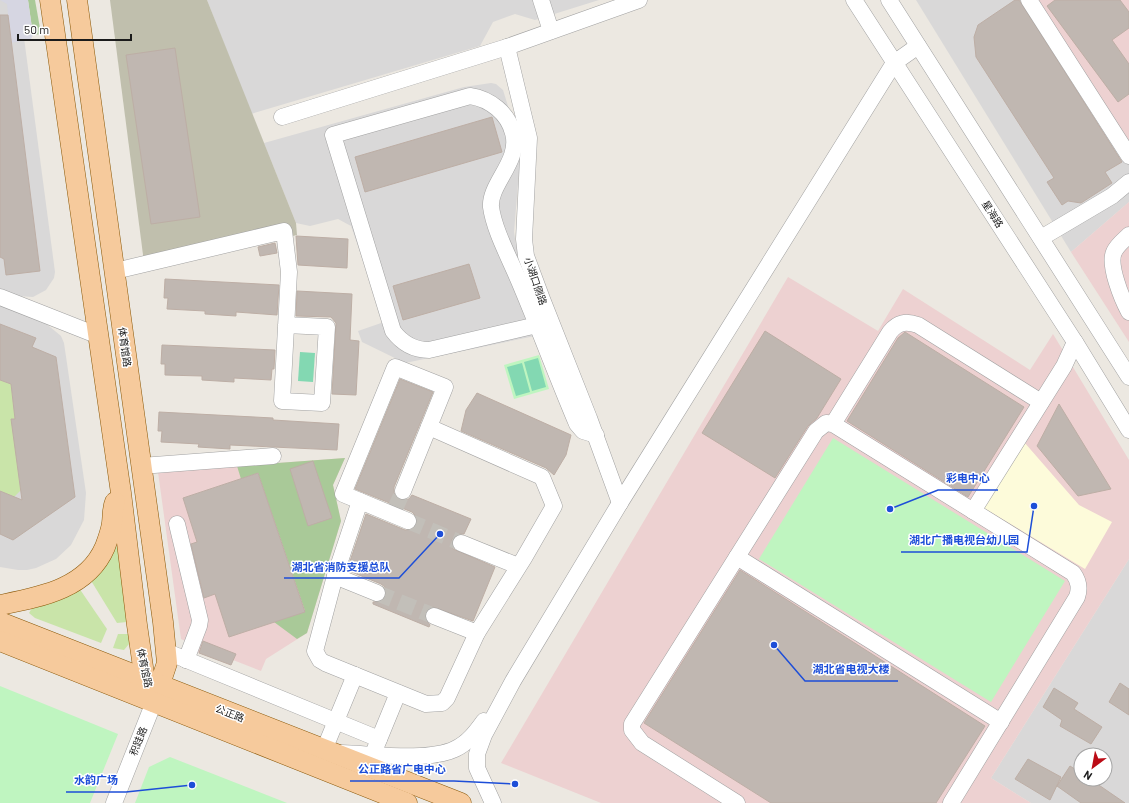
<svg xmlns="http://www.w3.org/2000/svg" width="1129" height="803" viewBox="0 0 1129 803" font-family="Barlow,'Noto Sans SC',sans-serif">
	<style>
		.residential { fill: #d9d8d8; fill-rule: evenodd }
		.commercial { fill: #edd1d1 }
		.education { fill: #fdfbda }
		.construction { fill: #c0bfad }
		.grass { fill: #c9e4a9 }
		.forest { fill: #a9c998 }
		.park { fill: #bff5c0 }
		.pitch { fill: #83d8b2 }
		.plaza { fill: #d6d6e2 }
		.building { fill: #c0b7b1; stroke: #bdaea5 }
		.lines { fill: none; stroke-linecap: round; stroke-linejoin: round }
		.minor-tunnel { stroke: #c2bfb9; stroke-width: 16; stroke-dasharray: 16 8; stroke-linecap: butt }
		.minor-casing { stroke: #a2a2a2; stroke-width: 17 }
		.major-casing { stroke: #8a5808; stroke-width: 21 }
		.minor { stroke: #fff; stroke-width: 16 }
		.major { stroke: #f6ca9c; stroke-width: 20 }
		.labels { text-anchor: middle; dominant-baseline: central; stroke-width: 3; stroke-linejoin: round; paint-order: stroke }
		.street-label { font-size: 10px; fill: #1b1b1b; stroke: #fff }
		.leader { fill: none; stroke: #1d4ed8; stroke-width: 1.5 }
		.callout-dot { fill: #1d4ed8; stroke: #fff; stroke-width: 1.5 }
		.callout-label { font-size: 11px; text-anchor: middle; font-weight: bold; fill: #1d4ed8; stroke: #fff; stroke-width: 3; stroke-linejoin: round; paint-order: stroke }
	</style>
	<rect width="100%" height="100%" fill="#ece8e1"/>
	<g class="residential">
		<polygon points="0,0 19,0 55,272 54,278 46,290 33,297 17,296 0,289"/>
		<polygon points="207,0 599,0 535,20 515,14 493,22 480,46 251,114"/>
		<polygon points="916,0 1035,0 1129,141 1129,202 1071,252"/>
		<polygon points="491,83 496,84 503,90 521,148 514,232 516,245 580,413 535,336 405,363 362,342 358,331 384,322 351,226 338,219 310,226 296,223 264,143 464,87"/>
		<polygon points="0,305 44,322 61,336 64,343 86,493 84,520 71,545 56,559 36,568 27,570 18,570 0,567"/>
		<path d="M1129,559V803H1031L991,778ZM1081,755H1105V779H1081Z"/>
	</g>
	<g class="commercial">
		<polygon points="1035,0 1129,0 1129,141 1102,101"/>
		<polygon points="1129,202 1129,342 1071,252"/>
		<polygon points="788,277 878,331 903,289 1030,370 1053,334 1129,460 1129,559 991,778 1031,803 601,803 501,763"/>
		<polygon points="345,458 333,485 341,521 307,633 266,659 261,671 233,660 231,665 195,651 197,646 181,639 158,472"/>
	</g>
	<polygon class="education" points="1024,442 1079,505 1112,522 1085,569 984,508"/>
	<polygon class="construction" points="110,0 207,0 296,223 297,235 145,270"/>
	<g class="grass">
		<polygon points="0,380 11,384 15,419 12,419 21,490 14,497 0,491"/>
		<polygon points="115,545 118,548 127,622 117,623 90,579"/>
		<polygon points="79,588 107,629 101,643 35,618 29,613 32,608"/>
		<polygon points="118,634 129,634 129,644 124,650 113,648"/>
	</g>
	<g class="forest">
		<polygon points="28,0 35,0 41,34 33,35"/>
		<polygon points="345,458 333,485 341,521 307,633 297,639 274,622 305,611 258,473 241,479 237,466"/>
	</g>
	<g class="park">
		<polygon points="539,355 549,389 514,399 504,365"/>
		<polygon points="833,438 1065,581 991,702 759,559"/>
		<polygon points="0,686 118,734 90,803 0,803"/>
		<polygon points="170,757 287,803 135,803 149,767"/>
	</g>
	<g class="pitch">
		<polygon points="300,352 315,353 313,382 298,381"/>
		<polygon points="538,358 546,387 532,391 524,362"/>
		<polygon points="522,363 530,392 516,396 507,367"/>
	</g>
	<polygon class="plaza" points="0,0 28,0 33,35 31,39 11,43 7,4"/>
	<g class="building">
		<polygon points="1015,0 1019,0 1122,162 1105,172 1112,183 1081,203 1068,201 1062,205 1047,182 1054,178 976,57 974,37 978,25"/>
		<polygon points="1055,0 1120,0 1129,12 1129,28 1112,40 1129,64 1129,94 1118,102 1047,6"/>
		<polygon points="0,15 8,15 40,271 6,275 4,259 0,257"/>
		<polygon points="175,48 200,217 151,224 126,55"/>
		<polygon points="492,117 502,152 365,192 355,157"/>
		<polygon points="296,236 348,239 347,268 298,265"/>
		<polygon points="275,243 277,253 260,256 258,247"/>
		<polygon points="469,264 480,298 403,320 393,286"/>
		<polygon points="165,279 279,285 277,315 236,312 236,316 205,314 205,311 167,309 168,298 164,298"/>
		<polygon points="297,291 352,294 350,340 359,341 356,395 332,394 336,323 331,317 296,316"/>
		<polygon points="0,324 36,338 32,347 56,357 75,497 13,540 0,534 0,491 22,500 11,419 15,419 11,384 0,380"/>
		<polygon points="765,331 841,379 817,418 808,426 775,478 702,433"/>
		<polygon points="905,332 1024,407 968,497 847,421 898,338"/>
		<polygon points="162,345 275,350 274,369 272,369 271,380 234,378 234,382 202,380 202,376 165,375 165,364 161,364"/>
		<polygon points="400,379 433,392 394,487 394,493 400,500 409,499 412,495 471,519 464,534 459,534 452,539 453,549 495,567 473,621 433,607 428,609 425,613 425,618 430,625 429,627 373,604 373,602 383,601 386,597 385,587 381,584 347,570 366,514 405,530 413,529 417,524 416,516 412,512 355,489"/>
		<polygon points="477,393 571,435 566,455 554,475 546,468 461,431 466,410"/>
		<polygon points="1059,404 1111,489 1078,496 1037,446"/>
		<polygon points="159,412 273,418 273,420 339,424 337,450 230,445 230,449 198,447 199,444 161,442 162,431 158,431"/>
		<polygon points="313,461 332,518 308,526 290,469"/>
		<polygon points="258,473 305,612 229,637 215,594 204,598 191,544 197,542 183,498"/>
		<polygon points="740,570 985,726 936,803 771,803 644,723"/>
		<polygon points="203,641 236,654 231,665 199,653"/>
		<polygon points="1120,683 1129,689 1129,715 1109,702"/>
		<polygon points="1054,688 1078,703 1074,709 1102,727 1091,744 1060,726 1062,720 1043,707"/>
		<polygon points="1028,759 1061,777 1050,800 1015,779"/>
		<polygon points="1070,766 1081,773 1081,779 1090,779 1125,803 1081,803 1057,786"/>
	</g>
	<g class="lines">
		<g class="minor-tunnel">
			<polyline points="394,511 403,491"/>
			<polyline points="408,521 461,543"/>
			<polyline points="377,593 434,616"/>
		</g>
		<defs>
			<g id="minor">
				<polyline points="541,0 551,31"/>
				<polyline points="854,0 1075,342 1129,430"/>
				<polyline points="889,0 1129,377"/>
				<polyline points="1029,0 1129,156"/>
				<polyline points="507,47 529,138 524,239 526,256 542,299 589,418 620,503"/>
				<polyline points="282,117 507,47 639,0"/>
				<path d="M1129,235C1124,240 1117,245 1114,252C1108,265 1122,299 1129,312"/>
				<polyline points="1041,238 1112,196 1129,182"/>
				<polyline points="115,271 284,231 289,272 282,401 322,403 327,327 286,325"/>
				<polyline points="0,297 99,336"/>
				<path d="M537,325L429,350C414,350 402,343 393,331L333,135L470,96C490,99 508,113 513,133C521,161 489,184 491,207C494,230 510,259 519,281C539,328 557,377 577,424L583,431L596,435"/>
				<path d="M833,424L890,332C898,322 906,321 918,325L1041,402"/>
				<polyline points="141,466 273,456"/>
				<polyline points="403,491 445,387 395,367 343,494 408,521"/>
				<polyline points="360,501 335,576 315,651 320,660 325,663 426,704 442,703 447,698 477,633 524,558 554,506 542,477 429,427"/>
				<polyline points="973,511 1064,366 1075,342"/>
				<polyline points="177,524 200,620 199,626 186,660"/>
				<polyline points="461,543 518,566"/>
				<polyline points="737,557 1001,722"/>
				<polyline points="335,576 377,593"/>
				<polyline points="434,616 477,633"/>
				<polyline points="165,651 379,739"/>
				<polyline points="375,749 398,693"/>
				<polyline points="324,750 355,675"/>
				<path d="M342,753C373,754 428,762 455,749C468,743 476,732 484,721"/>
				<polyline points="114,803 154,702"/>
				<polyline points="493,803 477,768 477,754 484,735 513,681 620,503 894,63 918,46"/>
				<path d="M737,803L642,743L632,730V724L816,431L826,423L833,424L1073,573C1079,581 1080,588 1077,597L951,803"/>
			</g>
			<g id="major">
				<polyline points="50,0 121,493 137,625 145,681 154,702"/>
				<polyline points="77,0 163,622 167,663 154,702"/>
				<path d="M0,605C40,597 87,589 105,547C108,539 111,531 112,523C113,516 112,509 115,502"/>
				<polyline points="0,622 461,803"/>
				<polyline points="0,641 407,803"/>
			</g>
		</defs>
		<use href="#minor" class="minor-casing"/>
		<use href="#major" class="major-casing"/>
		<use href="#minor" class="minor"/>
		<use href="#major" class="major"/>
	</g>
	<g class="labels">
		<g class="street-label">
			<text transform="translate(993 214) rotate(57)">星海路</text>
			<text transform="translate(536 281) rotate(71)">小湖口侧路</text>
			<text transform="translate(125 347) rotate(82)">体育馆路</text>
			<text transform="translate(145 668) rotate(78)">体育馆路</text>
			<text transform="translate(230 713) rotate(21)">公正路</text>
			<text transform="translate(138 741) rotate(-68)">积跬路</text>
		</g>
	</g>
	<path class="leader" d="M890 509L938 490H998M1034 506L1027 552H901M440 534L399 578H284M774 645L805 681H898M515 784L454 781H350M192 785L126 792H66"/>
	<g class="callout-dot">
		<circle cx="890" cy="509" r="4"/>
		<circle cx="1034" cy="506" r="4"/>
		<circle cx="440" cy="534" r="4"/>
		<circle cx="774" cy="645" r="4"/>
		<circle cx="515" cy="784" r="4"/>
		<circle cx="192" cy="785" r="4"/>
	</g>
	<g class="callout-label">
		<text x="968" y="482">彩电中心</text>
		<text x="964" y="544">湖北广播电视台幼儿园</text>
		<text x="341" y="571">湖北省消防支援总队</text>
		<text x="851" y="673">湖北省电视大楼</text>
		<text x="402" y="773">公正路省广电中心</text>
		<text x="96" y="784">水韵广场</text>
	</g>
	<g transform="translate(1093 767) rotate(212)"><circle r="19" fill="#ffffff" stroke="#a4a4a4"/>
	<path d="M0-3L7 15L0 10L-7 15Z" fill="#bb0b15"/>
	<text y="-6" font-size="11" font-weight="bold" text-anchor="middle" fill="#1b1b1b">N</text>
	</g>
	<path d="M18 34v6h113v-6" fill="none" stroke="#1b1b1b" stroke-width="2"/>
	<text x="24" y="34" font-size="12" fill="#1b1b1b" stroke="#ffffff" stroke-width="3" paint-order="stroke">50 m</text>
</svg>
